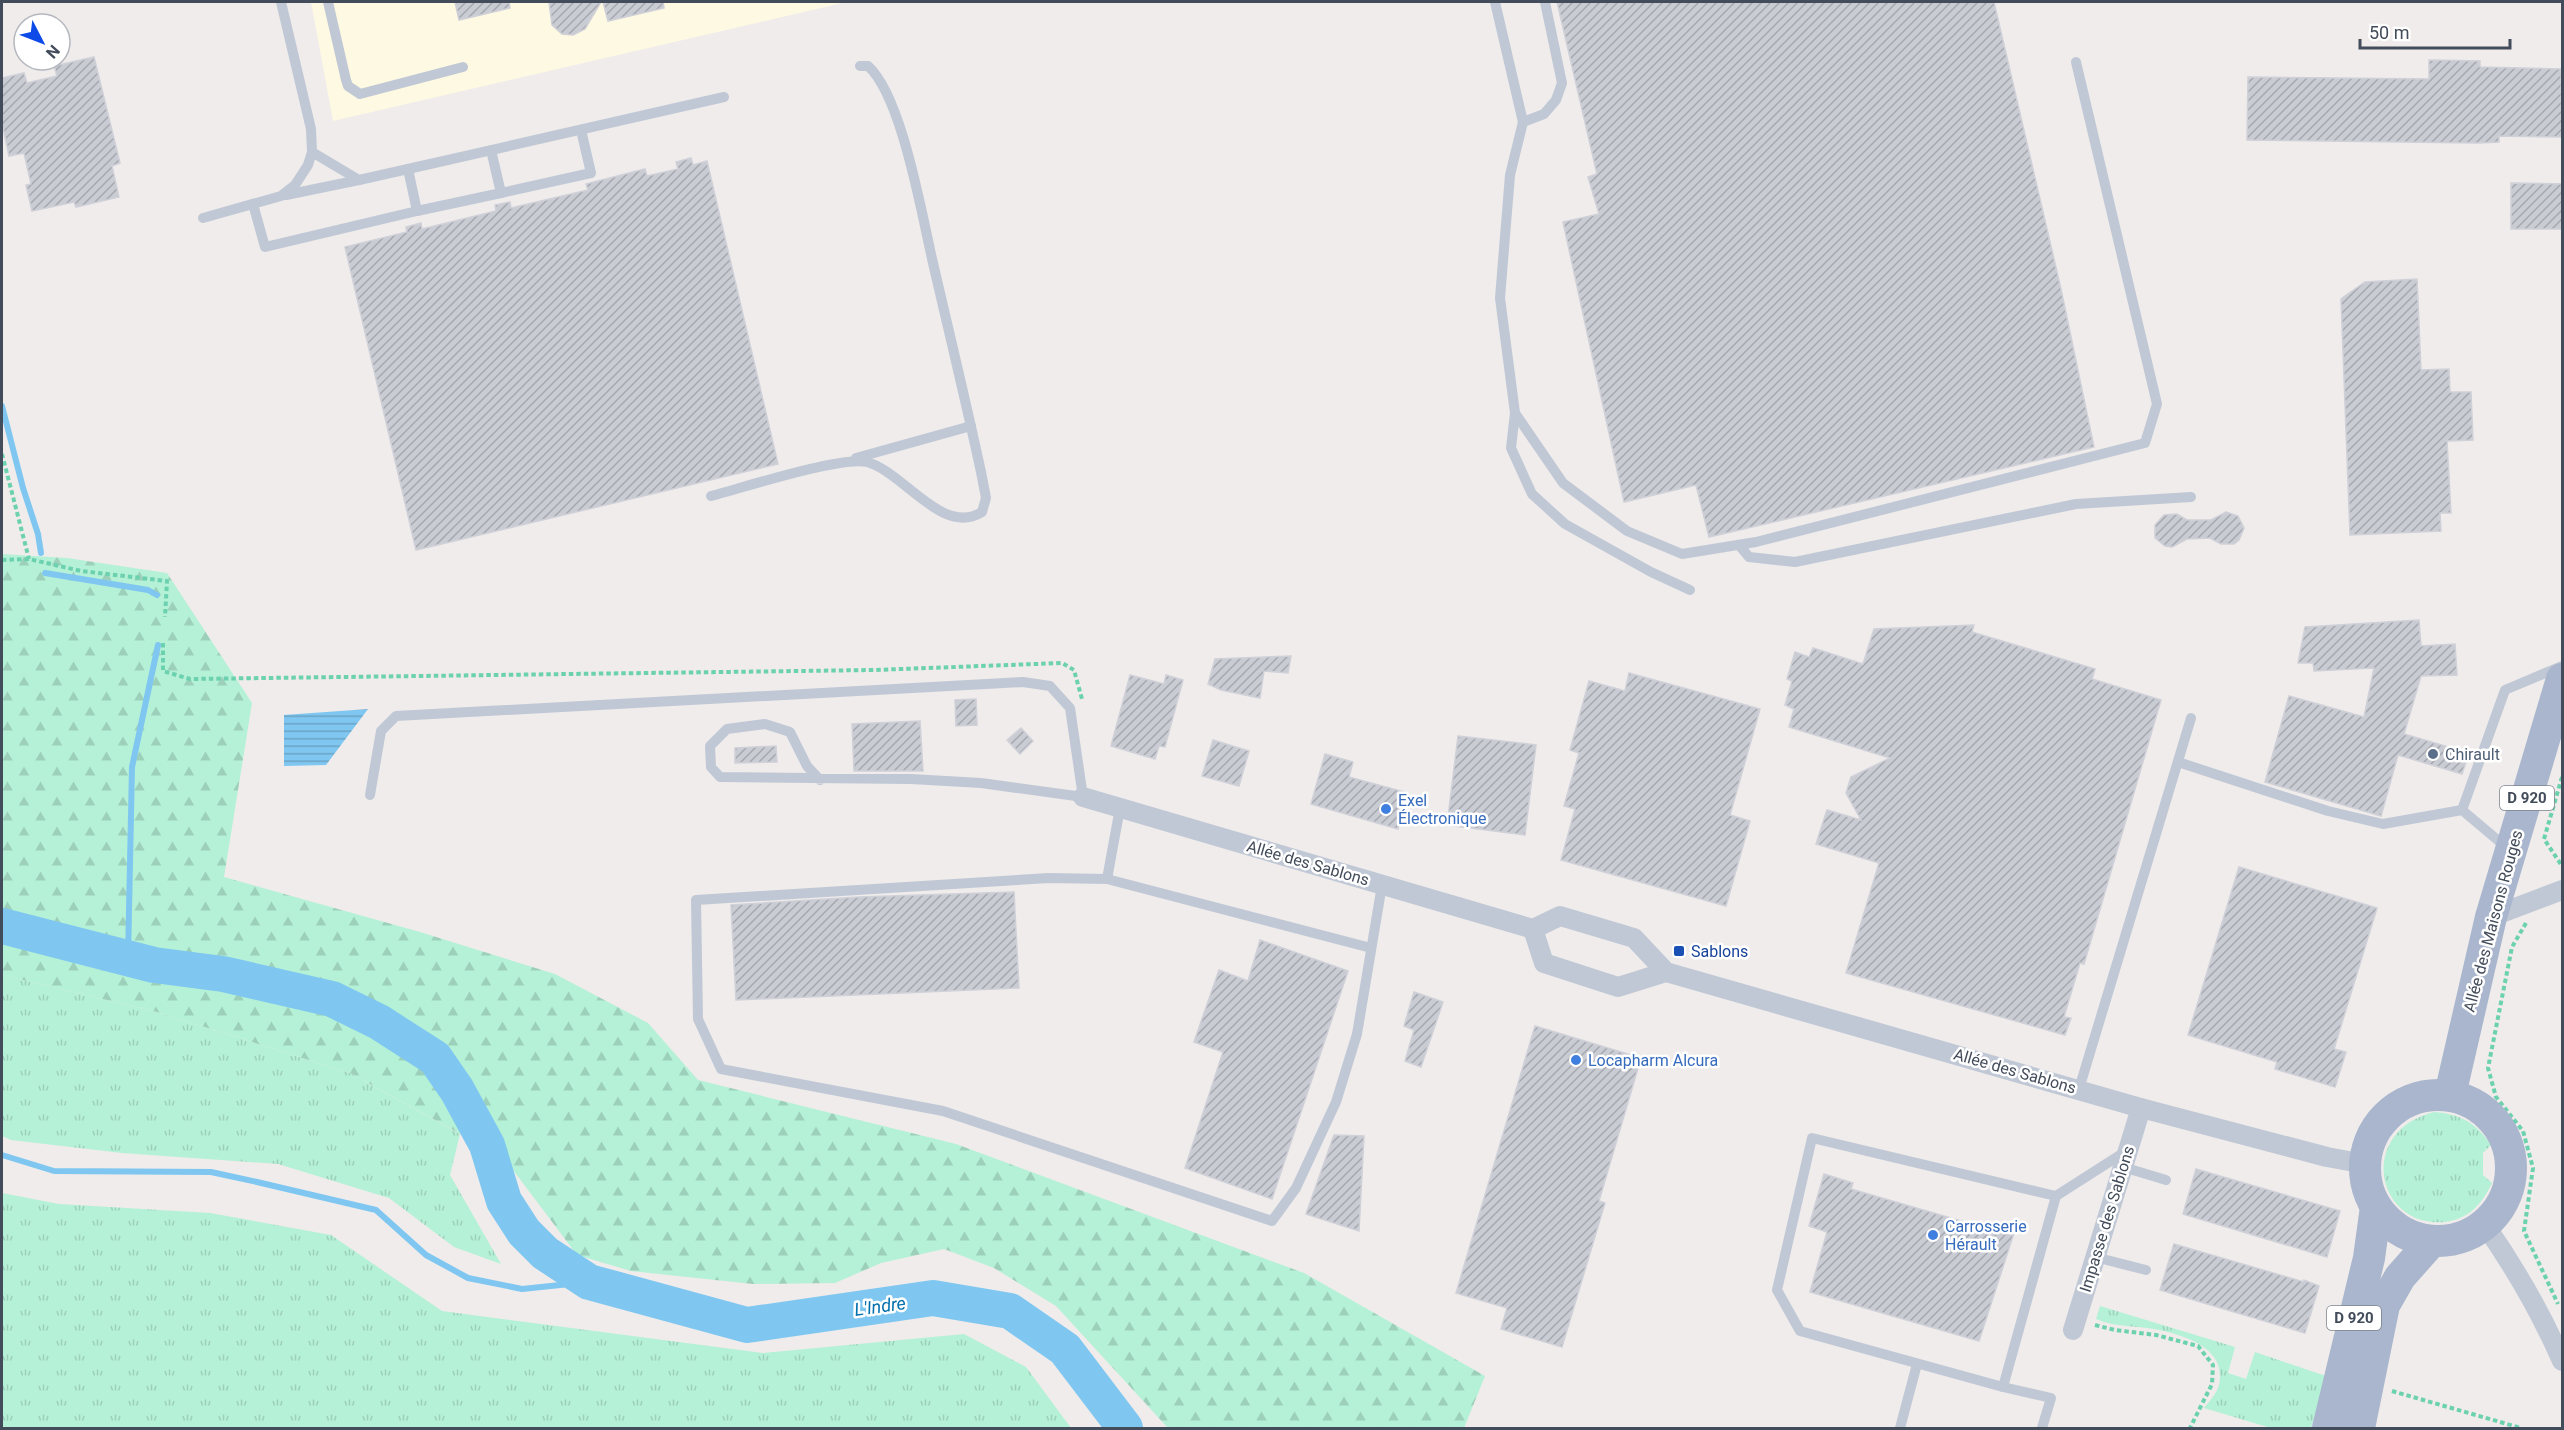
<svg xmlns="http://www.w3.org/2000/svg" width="2564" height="1430" viewBox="0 0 2564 1430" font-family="Roboto,sans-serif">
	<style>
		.commercial { fill: #fdf9e2 }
		.grass { fill: url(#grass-tufts) }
		.forest { fill: url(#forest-firs) }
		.water { fill: url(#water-rules) }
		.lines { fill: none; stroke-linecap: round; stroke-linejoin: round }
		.stream { stroke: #7fc7f1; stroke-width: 6 }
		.river { stroke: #7fc7f1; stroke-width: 36 }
		.building { fill: url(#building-hatch); stroke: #cfd0d8; stroke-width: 1.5 }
		.path { stroke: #6cd1af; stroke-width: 4; stroke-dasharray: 4.5 3; stroke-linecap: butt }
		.lane { stroke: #c1c8d5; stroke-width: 10 }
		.street { stroke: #c1c8d5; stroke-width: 20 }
		.primary { stroke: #a9b6cd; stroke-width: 32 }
		.service-dot { fill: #5c6f8a; stroke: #fff; stroke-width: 2 }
		.shop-dot { fill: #3f7fe0; stroke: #fff; stroke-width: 2 }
		.transit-dot { fill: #1a4fb4; stroke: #fff; stroke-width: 2 }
		.labels { text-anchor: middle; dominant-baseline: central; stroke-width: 5; stroke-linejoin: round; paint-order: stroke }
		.shield { fill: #fff; stroke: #7b828c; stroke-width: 1.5 }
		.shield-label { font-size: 15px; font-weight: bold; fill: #434c5a }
		.service-label { font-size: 16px; fill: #4e5e75; stroke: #fff; text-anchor: start }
		.shop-label { font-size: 16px; fill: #366cbe; stroke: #fff; text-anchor: start }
		.street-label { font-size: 16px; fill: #434c5a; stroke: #fff }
		.transit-label { font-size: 16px; fill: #164399; stroke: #fff; text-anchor: start }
		.water-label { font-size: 18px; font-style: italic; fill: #036fad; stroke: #fff }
	</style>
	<defs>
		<pattern id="grass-tufts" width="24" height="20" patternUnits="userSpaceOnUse" patternTransform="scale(1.5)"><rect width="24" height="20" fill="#b5f1d6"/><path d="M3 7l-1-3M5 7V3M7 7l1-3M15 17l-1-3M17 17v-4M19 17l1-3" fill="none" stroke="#9dd0ba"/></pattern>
		<pattern id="forest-firs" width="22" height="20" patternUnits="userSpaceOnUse" patternTransform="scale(1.5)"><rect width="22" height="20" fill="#b5f1d6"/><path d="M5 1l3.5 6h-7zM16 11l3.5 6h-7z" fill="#9dd0ba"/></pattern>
		<pattern id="water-rules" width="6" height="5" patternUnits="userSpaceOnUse" patternTransform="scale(1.5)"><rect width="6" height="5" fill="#7fc7f1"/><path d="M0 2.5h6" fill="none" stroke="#6aa4c6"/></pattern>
		<pattern id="building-hatch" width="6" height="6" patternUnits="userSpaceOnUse" patternTransform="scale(1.5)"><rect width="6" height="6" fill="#caccd4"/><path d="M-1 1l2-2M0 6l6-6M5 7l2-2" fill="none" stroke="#a6a8af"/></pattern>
	</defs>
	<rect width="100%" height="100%" fill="#efeceb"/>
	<polygon class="commercial" points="311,2 847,2 333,121"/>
	<g class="grass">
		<polygon points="2,975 157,1012 350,1073 460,1134 450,1175 501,1264 454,1247 389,1198 278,1164 122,1153 11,1140 2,1136"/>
		<path d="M2434,1112C2461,1114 2476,1123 2491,1145L2483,1153V1175L2492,1183C2482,1204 2469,1219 2445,1222C2377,1229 2355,1132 2434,1112Z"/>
		<polygon points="2,1193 59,1204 210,1213 331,1235 442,1311 763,1353 964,1334 1026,1367 1071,1428 2,1428"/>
		<path d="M2100,1306L2235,1347L2228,1373L2246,1379L2255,1352L2326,1376L2311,1428H2271L2204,1408C2209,1402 2217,1393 2219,1385C2227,1349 2187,1336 2159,1330C2137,1325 2115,1328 2096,1319Z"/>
	</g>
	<polygon class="forest" points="2,554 67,558 167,573 252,703 224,877 420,932 555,974 648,1023 698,1080 956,1144 1304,1273 1485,1376 1464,1428 1168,1428 1056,1306 994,1268 944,1249 881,1263 835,1283 753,1284 631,1271 577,1255 504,1158 350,1073 157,1012 2,975"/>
	<polygon class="water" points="368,709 326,765 284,766 284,715"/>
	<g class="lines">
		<g class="stream">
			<polyline points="2,406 23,488 38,534 41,553"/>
			<polyline points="45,573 148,590 157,595"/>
			<polyline points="128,959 132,767 158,645"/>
			<polyline points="2,1155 54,1171 211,1172 257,1182 376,1210 426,1255 468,1278 522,1289 589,1282"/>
		</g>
		<polyline class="river" points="2,926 154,965 223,974 332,999 379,1022 435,1058 457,1090 487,1145 504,1201 524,1232 545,1253 589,1282 747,1325 933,1298 1010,1311 1065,1349 1125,1428"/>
	</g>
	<g class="building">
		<polygon points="455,2 509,2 510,8 459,20"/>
		<polygon points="549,2 601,2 585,29 573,35 562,34 552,25"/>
		<polygon points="603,2 663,2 664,8 608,21"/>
		<polygon points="1557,2 1994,2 2061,289 2094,447 1709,537 1696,485 1624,502 1563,222 1599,214 1588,177 1597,174"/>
		<polygon points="94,57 120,163 112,166 119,197 76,207 74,202 32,211 26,185 31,184 24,153 9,156 2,123 2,78 24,73 27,83 57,76 54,66"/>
		<polygon points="2429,60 2480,61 2480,67 2561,69 2562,137 2499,136 2499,142 2478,143 2247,140 2248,77 2429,79"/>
		<polygon points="691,158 693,165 707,161 778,464 416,550 345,247 407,232 406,227 421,223 422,229 496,211 495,205 510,202 511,208 588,190 586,184 645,169 647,176 678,169 676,162"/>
		<polygon points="2511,183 2562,184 2562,229 2511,229"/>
		<polygon points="2417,279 2421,370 2449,369 2450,392 2471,392 2473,440 2447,441 2451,513 2440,513 2441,531 2350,535 2341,299 2365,282"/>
		<polygon points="2226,512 2238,516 2244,528 2239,540 2234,544 2221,544 2210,538 2187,539 2172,547 2165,546 2155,538 2155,525 2164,515 2177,514 2187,520 2211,520"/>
		<polygon points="2419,620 2421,646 2455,644 2457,675 2421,676 2404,734 2469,753 2462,774 2398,755 2381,816 2265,782 2289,696 2364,717 2374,668 2314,671 2313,663 2298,663 2305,627"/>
		<polygon points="1974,625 1972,632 2095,669 2092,679 2161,700 2084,964 2080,963 2064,1017 2071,1018 2065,1035 1846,973 1879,863 1816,844 1827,810 1861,820 1846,793 1851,777 1890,758 1789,727 1794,709 1785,705 1792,681 1787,679 1795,652 1809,657 1813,648 1863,664 1874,629"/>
		<polygon points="1291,656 1288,673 1264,671 1260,698 1221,690 1208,684 1215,659"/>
		<polygon points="1629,673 1760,709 1730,815 1750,821 1726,906 1561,860 1575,809 1564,806 1579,753 1570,750 1589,681 1625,691"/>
		<polygon points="1130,675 1164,684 1166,675 1183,680 1165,747 1159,746 1155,759 1111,746"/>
		<polygon points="976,699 977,725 956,726 955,700"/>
		<polygon points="920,721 923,771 854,771 852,724"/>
		<polygon points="1021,728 1033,741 1020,754 1007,740"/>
		<polygon points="1458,736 1536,745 1525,835 1447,825"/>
		<polygon points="1213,740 1249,751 1239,786 1202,776"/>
		<polygon points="776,746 777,762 735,763 735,748"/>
		<polygon points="1325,754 1353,762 1349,777 1408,793 1398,829 1311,804"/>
		<polygon points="2239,867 2377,908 2334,1049 2346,1052 2335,1087 2275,1069 2277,1062 2188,1035"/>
		<polygon points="1014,892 1019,988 736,1000 731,905 859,897"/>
		<polygon points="1260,940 1348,971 1272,1199 1185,1168 1223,1052 1194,1042 1219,970 1248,981"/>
		<polygon points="1414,992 1443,1002 1421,1067 1405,1061 1414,1030 1404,1026"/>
		<polygon points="1535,1026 1641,1058 1599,1201 1605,1203 1562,1347 1501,1329 1507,1308 1456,1293"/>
		<polygon points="1334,1135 1364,1136 1359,1231 1306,1214"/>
		<polygon points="2196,1169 2340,1211 2327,1257 2183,1214"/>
		<polygon points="1824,1174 1853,1183 1851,1189 1992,1230 1993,1227 2014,1233 1979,1341 1810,1292 1827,1232 1809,1226"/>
		<polygon points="2174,1244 2304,1282 2304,1280 2319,1286 2305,1333 2160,1290"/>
	</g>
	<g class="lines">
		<g class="path">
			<polyline points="2,454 29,559"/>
			<polyline points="2,560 29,559 81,571 167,581 165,617"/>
			<polyline points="163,643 163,671 190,679 874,670 1062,663 1074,670 1082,699"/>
			<polyline points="2562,777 2544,839 2562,866"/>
			<polyline points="2526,923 2512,947 2488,1068 2496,1097 2523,1131 2533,1168 2524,1231 2558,1304"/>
			<polyline points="2095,1325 2115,1330 2156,1335 2198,1346 2213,1365 2212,1384 2190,1428"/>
			<polyline points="2392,1391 2521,1428"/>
		</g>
		<g class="lane">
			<polyline points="328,2 346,80 348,86 360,94 463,67"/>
			<polyline points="1495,2 1523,122 1510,175 1500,298 1515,413 1563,483 1627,531 1682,554 1756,542 2145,443 2157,404 2076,62"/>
			<polyline points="1523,122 1544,114 1556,100 1562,83 1545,2"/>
			<polyline points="408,169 724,97"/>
			<polyline points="501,193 591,173 581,130"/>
			<polyline points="286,195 359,180"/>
			<polyline points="253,204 265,247 417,211 408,169 359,180 312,152"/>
			<polyline points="417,211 501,193 491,150"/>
			<polyline points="203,218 281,196 295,185 308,165 312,152 311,129 281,2"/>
			<polyline points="1515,413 1511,448 1532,494 1565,524 1651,572 1690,590"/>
			<polyline points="856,458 971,426"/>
			<path d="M711,496C742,488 841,456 867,462C904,472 942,537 982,512L986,498L981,472C966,402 949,332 933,263C922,216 902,96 868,66H860"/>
			<polyline points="1739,545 1749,557 1795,562 2076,504 2191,497"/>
			<polyline points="2178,762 2328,811 2383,824 2462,810"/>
			<polyline points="370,795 381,731 396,716 1023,682 1050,686 1070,708 1083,797 981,783 911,779 720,777 711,767 710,746 727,729 765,724 790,732 807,766 820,780"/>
			<polyline points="1120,808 1107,879 1049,878 696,900 698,1019 721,1069 943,1111 1272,1221 1296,1188 1336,1102 1357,1034 1382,885"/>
			<polyline points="2507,848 2462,810 2505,690 2562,666"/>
			<polyline points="1107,879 1371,948"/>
			<polyline points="2079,1089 2191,718"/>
			<polyline points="2123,1167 2166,1180"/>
			<polyline points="2095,1257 2146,1270"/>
			<polyline points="2003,1387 1800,1331 1777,1290 1812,1138 2056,1196"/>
			<polyline points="1900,1428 1917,1364"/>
			<polyline points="2042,1428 2051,1398 2003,1387 2056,1196 2128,1150"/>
		</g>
		<g class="street">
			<polyline points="1083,797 1533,929 1560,916 1634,938 1666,972 2141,1108 2327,1157 2365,1164"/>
			<polyline points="2491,917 2562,890"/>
			<polyline points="1533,929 1544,963 1618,987 1666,972"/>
			<path d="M2485,1225C2515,1268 2541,1313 2562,1361"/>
			<polyline points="2073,1330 2141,1108"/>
		</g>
		<g class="primary">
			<polyline points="2450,1095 2491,917 2562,679"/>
			<circle cx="2438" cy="1168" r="73"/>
			<polyline points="2328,1428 2369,1258 2376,1207"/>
			<polyline points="2359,1428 2384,1305 2400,1277 2431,1242"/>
		</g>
	</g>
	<circle class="service-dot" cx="2433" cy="754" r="6"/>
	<g class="shop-dot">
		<circle cx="1386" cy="809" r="6"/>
		<circle cx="1576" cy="1060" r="6"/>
		<circle cx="1933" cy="1235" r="6"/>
	</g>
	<rect class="transit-dot" x="1673" y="945" width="12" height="12" rx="3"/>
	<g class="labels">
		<g class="shield">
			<rect x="2500" y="786" width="54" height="24" rx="4.5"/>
			<rect x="2327" y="1306" width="54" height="24" rx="4.5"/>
		</g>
		<g class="shield-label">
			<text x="2527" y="798">D 920</text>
			<text x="2354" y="1318">D 920</text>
		</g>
		<g class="service-label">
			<text x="2445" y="754">Chirault</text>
		</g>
		<g class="shop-label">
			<text x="1398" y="800">Exel<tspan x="1398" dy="18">Électronique</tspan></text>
			<text x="1588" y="1060">Locapharm Alcura</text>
			<text x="1945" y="1226">Carrosserie<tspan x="1945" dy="18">Hérault</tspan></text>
		</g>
		<g class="street-label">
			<text transform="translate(1308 863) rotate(16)">Allée des Sablons</text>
			<text transform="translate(2493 921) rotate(-75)">Allée des Maisons Rouges</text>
			<text transform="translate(2015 1071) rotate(16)">Allée des Sablons</text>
			<text transform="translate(2107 1219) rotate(-73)">Impasse des Sablons</text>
		</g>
		<g class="transit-label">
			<text x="1691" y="951">Sablons</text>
		</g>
		<g class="water-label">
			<text transform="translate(880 1306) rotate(-8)">L'Indre</text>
		</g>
	</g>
	<rect width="2564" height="1430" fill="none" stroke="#434c5a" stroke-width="6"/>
	<g transform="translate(42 42) rotate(132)"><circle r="28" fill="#ffffff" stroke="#b4b7bd" stroke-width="1.5"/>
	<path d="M0-4.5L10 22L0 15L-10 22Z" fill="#0d4ae7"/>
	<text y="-9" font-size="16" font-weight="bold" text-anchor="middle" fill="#434c5a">N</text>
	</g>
	<path d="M2360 39v9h150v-9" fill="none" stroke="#434c5a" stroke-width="3"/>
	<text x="2369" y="39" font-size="18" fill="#434c5a" stroke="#ffffff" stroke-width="4.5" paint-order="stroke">50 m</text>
</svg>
